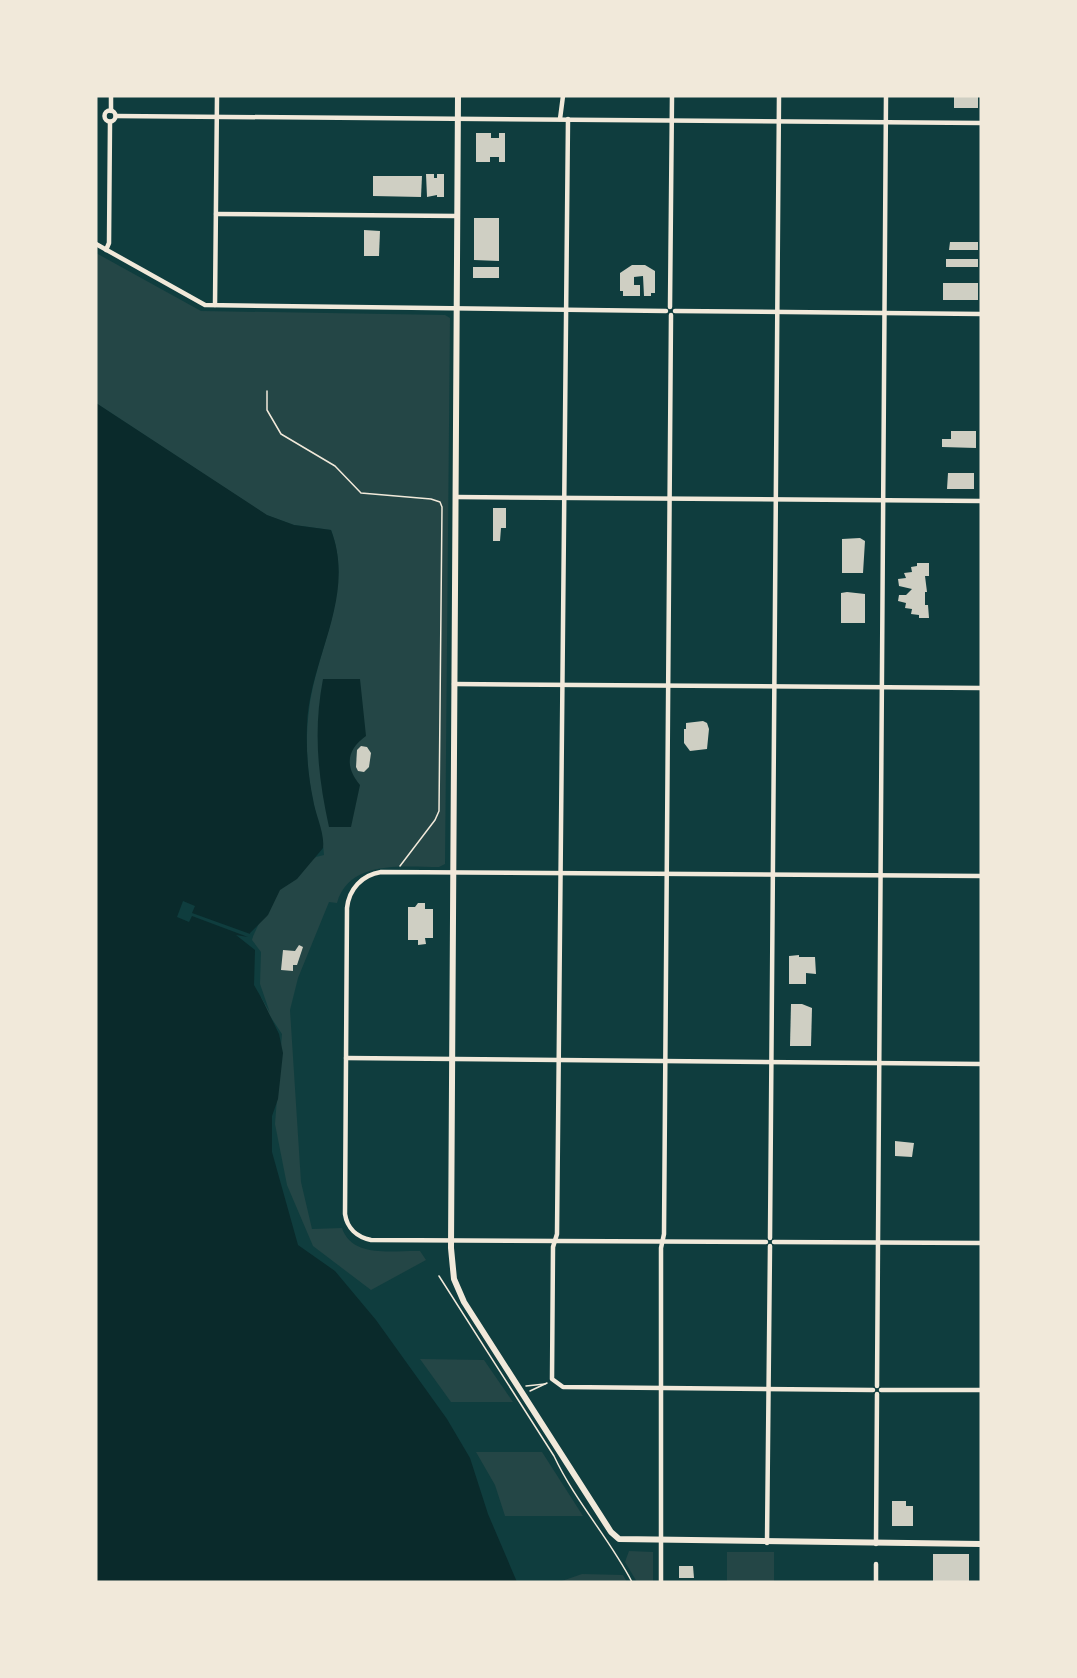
<svg xmlns="http://www.w3.org/2000/svg" width="1077" height="1678" viewBox="0 0 1077 1678" font-family="'Space Grotesk',sans-serif">
	<style>
		.green { fill: #244646 }
		.water { fill: #0a2a2b }
		.pier { fill: #0f3d3e }
		.building { fill: #cfcfc3 }
		.lines { fill: none; stroke-linecap: round; stroke-linejoin: round }
		.path { stroke: #f1e9da; stroke-width: 1.5 }
		.minor { stroke: #f1e9da; stroke-width: 4.5 }
		.secondary { stroke: #f1e9da; stroke-width: 6 }
	</style>
	<rect width="100%" height="100%" fill="#0f3d3e"/>
	<g class="green">
		<path d="M96,253L201,311L445,315L450,318L445,864L439,867C405,867 349,859 337,903L329,902L298,978L290,1010L301,1182L312,1229L342,1228C352,1259 395,1250 420,1251L426,1260L371,1290L313,1246L287,1185L275,1124L282,1034L260,1001L250,943L275,888L316,857L324,855C323,837 317,820 313,801C307,772 305,740 309,710C316,650 354,590 331,530L294,525L266,515L96,403Z"/>
		<polygon points="420,1359 484,1360 513,1402 451,1402"/>
		<polygon points="476,1452 542,1452 583,1516 505,1516 495,1485"/>
		<polygon points="629,1551 653,1552 653,1582 637,1582 625,1562"/>
		<rect x="727" y="1552" width="47" height="30"/>
		<polygon points="582,1574 623,1575 627,1582 559,1582"/>
	</g>
	<g class="water">
		<path d="M96,403L267,515L294,525L331,530C357,598 309,659 307,726C306,751 308,775 313,799C315,814 325,833 323,848L297,879L280,890L268,915L250,933L249,939L255,945L261,997L279,1034L283,1053L278,1099L272,1116V1152L298,1245L335,1271L376,1320L447,1419L470,1458L488,1514L517,1582H96Z"/>
		<path d="M323,679H360L366,736C346,750 345,767 360,785L351,827H329C318,777 313,731 323,679Z"/>
	</g>
	<polygon class="pier" points="183,901 195,906 192,913 253,935 252,940 261,952 260,984 270,1013 254,985 255,950 236,935 248,937 192,916 189,922 177,917"/>
	<g class="building">
		<rect x="954" y="96" width="24" height="12"/>
		<polygon points="476,133 491,133 491,138 499,138 499,133 505,133 505,162 499,162 499,157 490,157 490,162 476,162"/>
		<polygon points="426,174 434,174 434,178 437,178 437,174 444,174 444,197 437,197 437,195 427,197"/>
		<polygon points="373,176 422,176 421,197 373,196"/>
		<polygon points="474,218 499,218 499,261 474,260"/>
		<polygon points="364,230 380,231 379,256 364,256"/>
		<polygon points="950,242 978,242 978,250 949,250"/>
		<rect x="946" y="259" width="32" height="8"/>
		<polygon points="632,265 645,265 655,271 655,293 651,293 651,296 644,296 643,276 634,277 634,285 640,285 640,296 623,296 623,291 620,291 620,273"/>
		<rect x="473" y="267" width="26" height="11"/>
		<rect x="943" y="283" width="35" height="17"/>
		<polygon points="951,431 976,431 976,448 942,447 942,439 951,439"/>
		<polygon points="948,473 974,473 974,489 947,489"/>
		<polygon points="493,508 506,508 506,528 501,528 500,541 493,541"/>
		<polygon points="860,538 865,541 863,573 842,573 842,539"/>
		<polygon points="917,563 929,563 929,576 925,576 927,592 925,592 925,605 928,605 929,618 919,618 919,615 911,614 912,609 905,608 906,603 898,601 899,595 906,595 912,589 899,586 898,579 906,578 904,573 912,572 911,567 917,566"/>
		<polygon points="847,592 865,594 865,623 841,623 841,593"/>
		<polygon points="703,721 707,723 709,729 707,749 690,751 684,743 684,729 686,729 686,723"/>
		<polygon points="361,746 367,747 371,753 369,767 364,772 358,771 356,767 357,750"/>
		<polygon points="418,903 425,903 425,909 433,909 433,938 425,938 426,944 418,945 418,940 408,940 408,907 415,907"/>
		<polygon points="299,945 303,947 297,965 293,965 293,971 281,970 283,950 295,951"/>
		<polygon points="799,955 799,957 815,957 816,974 806,973 806,984 789,984 789,956"/>
		<polygon points="791,1004 802,1004 812,1008 811,1046 790,1046"/>
		<polygon points="895,1141 914,1143 912,1157 895,1156"/>
		<polygon points="892,1501 906,1501 906,1506 913,1506 913,1526 892,1526"/>
		<rect x="933" y="1554" width="36" height="28"/>
		<polygon points="679,1566 693,1566 694,1578 679,1578"/>
	</g>
	<g class="lines">
		<g class="path">
			<polyline points="267,391 267,410 281,434 335,466 361,493 431,499 440,502 442,507 439,811 435,820 400,866"/>
			<path d="M439,1276L554,1456C575,1501 609,1538 632,1582"/>
			<polyline points="526,1386 545,1384"/>
			<polyline points="530,1391 547,1383"/>
		</g>
		<g class="minor">
			<circle cx="110" cy="116" r="5.5"/>
			<polyline points="111,111 111,96"/>
			<polyline points="116,116 981,123"/>
			<polyline points="560,119 563,96"/>
			<polyline points="568,119 557,1234 553,1247 552,1379 563,1387 873,1390"/>
			<polyline points="216,214 457,216"/>
			<polyline points="96,244 205,305 666,311"/>
			<polyline points="106,250 109,243 110,122"/>
			<polyline points="215,305 217,96"/>
			<polyline points="670,307 672,96"/>
			<polyline points="675,311 981,314"/>
			<polyline points="456,497 981,501"/>
			<polyline points="454,684 981,688"/>
			<polyline points="346,1058 981,1064"/>
			<polyline points="770,1238 779,96"/>
			<path d="M766,1242L371,1240C357,1237 347,1228 345,1214L347,908C349,889 362,875 381,872L981,876"/>
			<polyline points="774,1242 981,1243"/>
			<polyline points="877,1386 886,96"/>
			<polyline points="881,1390 981,1390"/>
			<polyline points="767,1543 770,1246"/>
			<polyline points="876,1544 877,1394"/>
			<polyline points="661,1582 661,1248 664,1234 671,315"/>
			<polyline points="876,1582 876,1564"/>
		</g>
		<polyline class="secondary" points="458,96 451,1248 454,1279 464,1302 611,1532 619,1539 981,1544"/>
	</g>
	<rect width="1077" height="1678" fill="none" stroke="#f1e9da" stroke-width="195"/>
</svg>
